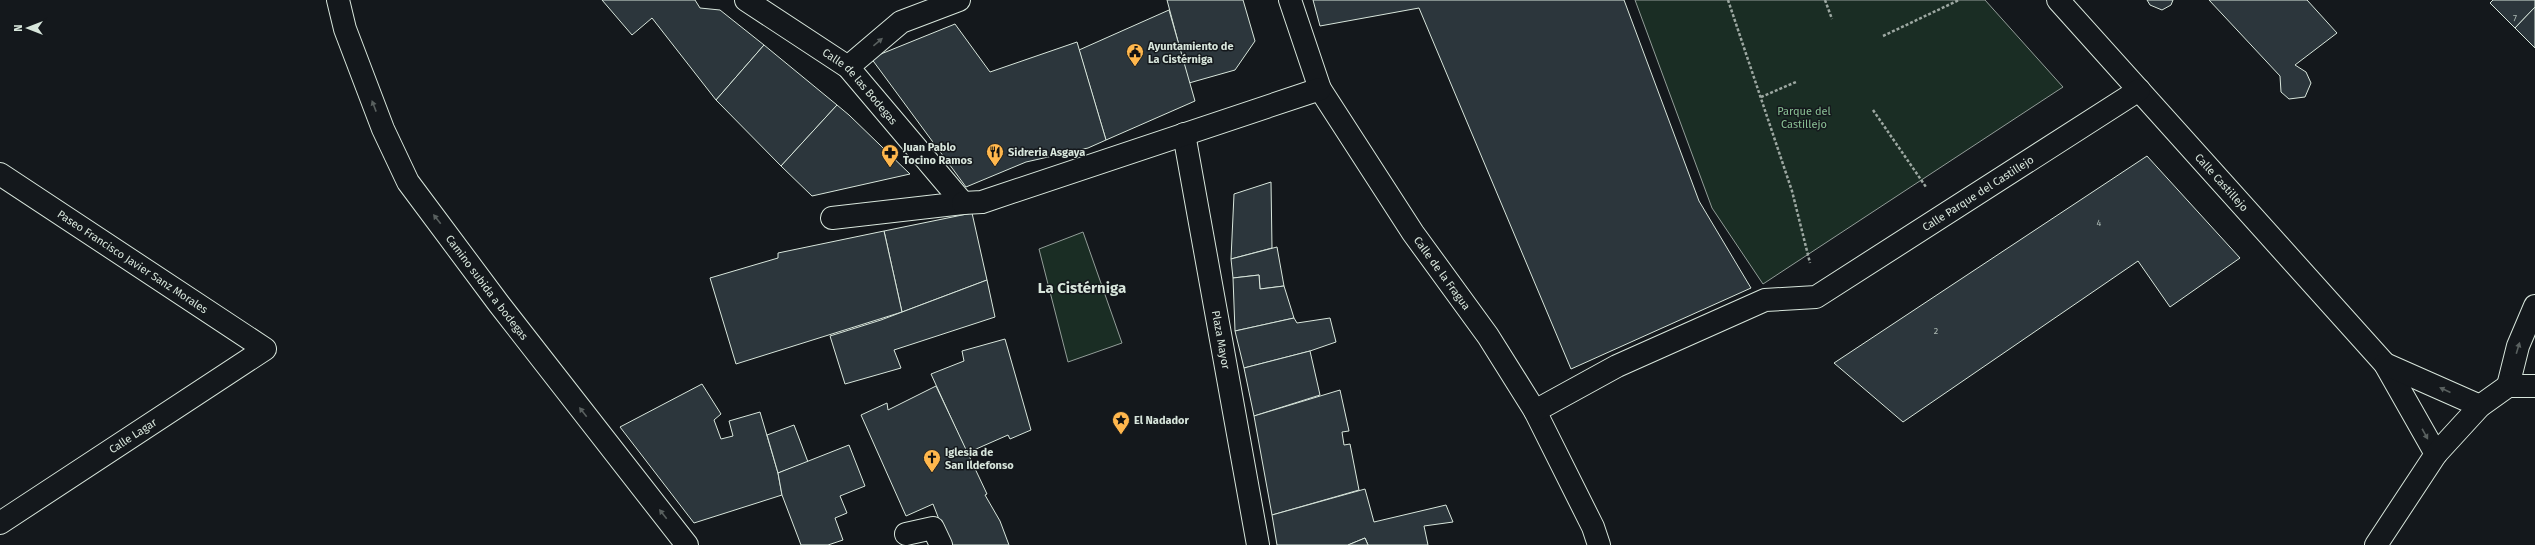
<svg xmlns="http://www.w3.org/2000/svg" width="2535" height="545" viewBox="0 0 2535 545" font-family="'Fira Sans',sans-serif">
	<style>
		.green { fill: #1a2d24; stroke: #939e99 }
		.building { fill: #2c363c; stroke: #d8e6dc }
		.lines { fill: none; stroke-linecap: round; stroke-linejoin: round }
		.minor-casing { stroke: #d8e6dc; stroke-width: 24 }
		.major-casing { stroke: #d8e6dc; stroke-width: 24 }
		.path { stroke: #9da8a2; stroke-width: 2.5; stroke-dasharray: 3 2; stroke-linecap: butt }
		.minor { stroke: #14181c; stroke-width: 22 }
		.major { stroke: #14181c; stroke-width: 22 }
		.oneway { fill: #59605f }
		.labels { text-anchor: middle; dominant-baseline: central; stroke-width: 3; stroke-linejoin: round; paint-order: stroke }
		.number-label { font-size: 9px; fill: #adbab4 }
		.poi-label { font-size: 11px; font-weight: bold; fill: #d8e6dc; stroke: #14181c; text-anchor: start }
		.street-label { font-size: 11px; fill: #d8e6dc; stroke: #14181c }
		.park-label { font-size: 11px; fill: #8ac095; stroke: #14181c }
		.district-label { font-size: 15px; font-weight: bold; fill: #d8e6dc; stroke: #14181c }
	</style>
	<rect width="100%" height="100%" fill="#14181c"/>
	<g class="green">
		<polygon points="1635,0 1985,0 2063,87 1763,284 1712,208"/>
		<polygon points="1083,232 1122,343 1068,362 1039,249"/>
	</g>
	<g class="building">
		<polygon points="602,0 695,0 700,8 720,10 764,45 716,100 652,18 632,35"/>
		<polygon points="1167,0 1243,0 1255,41 1235,70 1189,83"/>
		<polygon points="1313,0 1624,0 1699,201 1751,288 1571,369 1419,8 1320,26"/>
		<polygon points="2147,0 2173,0 2171,5 2162,10 2150,5"/>
		<polygon points="2209,0 2307,0 2337,33 2295,65 2306,72 2311,83 2305,97 2289,99 2281,92 2280,76"/>
		<polygon points="2493,0 2535,0 2535,7 2515,28 2490,3"/>
		<polygon points="2535,7 2535,48 2515,28"/>
		<polygon points="1169,10 1195,101 1106,140 1079,50"/>
		<polygon points="955,24 990,72 1077,42 1106,140 1088,148 1026,162 966,187 871,58"/>
		<polygon points="764,45 837,105 781,166 716,100"/>
		<polygon points="837,105 849,115 910,174 812,196 781,166"/>
		<polygon points="2147,156 2240,258 2170,307 2138,261 1903,422 1834,363"/>
		<polygon points="1271,182 1272,248 1231,259 1234,194"/>
		<polygon points="972,213 987,280 902,312 884,231"/>
		<polygon points="884,231 902,312 736,364 710,278 778,258 778,253"/>
		<polygon points="1277,247 1284,286 1260,289 1259,275 1233,278 1231,259"/>
		<polygon points="1259,275 1260,289 1284,286 1294,318 1235,331 1233,278"/>
		<polygon points="987,280 995,317 894,350 901,368 845,384 830,336 881,320"/>
		<polygon points="1294,318 1297,323 1330,318 1336,342 1310,351 1244,368 1235,331"/>
		<polygon points="1005,339 1031,430 1010,439 1008,435 967,453 931,374 964,361 962,351"/>
		<polygon points="1310,351 1320,395 1254,416 1244,368"/>
		<polygon points="702,384 721,414 714,420 721,439 733,436 729,421 760,412 778,473 782,495 694,523 620,427"/>
		<polygon points="936,386 987,494 985,495 1000,521 1009,545 949,545 933,504 906,516 861,415 887,403 888,410"/>
		<polygon points="1340,390 1349,431 1342,432 1344,445 1350,444 1359,490 1272,515 1254,416"/>
		<polygon points="794,425 808,462 778,473 767,435"/>
		<polygon points="849,445 865,486 840,496 847,513 835,518 843,540 828,545 801,545 782,495 778,473"/>
		<polygon points="1365,489 1374,522 1446,505 1453,522 1424,526 1428,545 1368,545 1365,538 1348,545 1277,545 1272,515"/>
		<polygon points="1365,538 1368,545 1348,545"/>
	</g>
	<g class="lines">
		<defs>
			<g id="minor">
				<path id="s1" d="M338,0L345,29L383,129L408,182L499,304L687,545"/>
				<path id="s2" d="M746,0L848,67L963,203L832,218"/>
				<path id="s3" d="M1290,0L1320,89L1413,233L1488,336L1535,411L1593,527L1599,545"/>
				<path id="s4" d="M2058,0L2385,364L2436,454"/>
				<polyline points="848,67 901,22 959,0"/>
				<path id="s5" d="M1184,134L1258,545"/>
				<path id="s6" d="M0,174L265,349L0,523"/>
				<polyline points="963,203 982,202 1320,89"/>
				<polyline points="2385,364 2480,406"/>
				<polyline points="2508,386 2518,346 2535,306"/>
				<path id="s7" d="M1535,411L1617,366L1765,300L1816,297L2139,90"/>
				<polyline points="906,534 933,528 941,545"/>
			</g>
			<polyline id="major" points="2376,545 2436,454 2480,406 2508,386 2535,386"/>
		</defs>
		<use href="#minor" class="minor-casing"/>
		<use href="#major" class="major-casing"/>
		<g class="path">
			<polyline points="1728,0 1792,191 1810,263"/>
			<polyline points="1825,0 1832,19"/>
			<polyline points="1883,36 1959,0"/>
			<polyline points="1761,97 1796,82"/>
			<polyline points="1873,110 1926,187"/>
		</g>
		<use href="#minor" class="minor"/>
		<use href="#major" class="major"/>
	</g>
	<defs><path id="oneway-solid" d="M-6-.8H1V-3.2L6.5 0L1 3.2V.8H-6Z"/></defs>
	<g class="oneway">
		<use href="#oneway-solid" transform="translate(878 42) rotate(-40)"/>
		<use href="#oneway-solid" transform="translate(374 106) rotate(-111)"/>
		<use href="#oneway-solid" transform="translate(437 219) rotate(-128)"/>
		<use href="#oneway-solid" transform="translate(2518 348) rotate(-73)"/>
		<use href="#oneway-solid" transform="translate(2445 390) rotate(-156)"/>
		<use href="#oneway-solid" transform="translate(583 412) rotate(-128)"/>
		<use href="#oneway-solid" transform="translate(2425 434) rotate(61)"/>
		<use href="#oneway-solid" transform="translate(663 514) rotate(-128)"/>
	</g>
	<defs>
		<symbol id="civic-pin" viewBox="-11 -11 22 30"><path d="M0 17L-7.5 6A9.5 9.5 0 1 1 7.5 6Z" fill="#ffb74d" stroke="#14181c"/><path d="M-.6-6.5H3V-4.5H.6V-3L4-1V1h2V6H-6V1h2V-1L-.6-3ZM-1.2 2.5V6h2.4V2.5Z" fill="#111"/></symbol>
		<symbol id="restaurant-pin" viewBox="-11 -11 22 30"><path d="M0 17L-7.5 6A9.5 9.5 0 1 1 7.5 6Z" fill="#ffb74d" stroke="#14181c"/><path d="M-5-6h1v4h1v-4h1v4h1v-4h1v5L-1.5 .5V6h-2V.5L-5-1ZM5-6V6H3V1.5H1.5Q1.5-4 5-6Z" fill="#111"/></symbol>
		<symbol id="pharmacy-pin" viewBox="-11 -11 22 30"><path d="M0 17L-7.5 6A9.5 9.5 0 1 1 7.5 6Z" fill="#ffb74d" stroke="#14181c"/><path d="M-2-6h4v4h4v4h-4v4h-4v-4h-4v-4h4Z" fill="#111"/></symbol>
		<symbol id="sight-pin" viewBox="-11 -11 22 30"><path d="M0 17L-7.5 6A9.5 9.5 0 1 1 7.5 6Z" fill="#ffb74d" stroke="#14181c"/><path d="M0-6L1.8-2.2L6-1.7L2.9 1.2L3.7 5.4L0 3.3L-3.7 5.4L-2.9 1.2L-6-1.7L-1.8-2.2Z" fill="#111"/></symbol>
		<symbol id="church-pin" viewBox="-11 -11 22 30"><path d="M0 17L-7.5 6A9.5 9.5 0 1 1 7.5 6Z" fill="#ffb74d" stroke="#14181c"/><path d="M-1.2-6h2.4v3.5h3.3v2.4h-3.3V6h-2.4V-.1h-3.3v-2.4h3.3Z" fill="#111"/></symbol>
	</defs>
	<g fill-rule="evenodd">
		<use href="#civic-pin" x="1125" y="42" width="20" height="27"/>
		<use href="#restaurant-pin" x="985" y="142" width="20" height="27"/>
		<use href="#pharmacy-pin" x="880" y="143" width="20" height="27"/>
		<use href="#sight-pin" x="1111" y="410" width="20" height="27"/>
		<use href="#church-pin" x="922" y="448" width="20" height="27"/>
	</g>
	<g class="labels">
		<g class="number-label">
			<text x="2515" y="18">7</text>
			<text x="2099" y="223">4</text>
			<text x="1936" y="331">2</text>
		</g>
		<g class="poi-label">
			<text x="1148" y="46">Ayuntamiento de<tspan x="1148" dy="13">La Cistérniga</tspan></text>
			<text x="903" y="147">Juan Pablo<tspan x="903" dy="13">Tocino Ramos</tspan></text>
			<text x="1008" y="152">Sidreria Asgaya</text>
			<text x="1134" y="420">El Nadador</text>
			<text x="945" y="452">Iglesia de<tspan x="945" dy="13">San Ildefonso</tspan></text>
		</g>
		<g class="street-label">
			<text stroke="none"><textPath href="#s2" startOffset="144">Calle de las Bodegas</textPath></text>
			<text stroke="none"><textPath href="#s4" startOffset="245">Calle Castillejo</textPath></text>
			<text stroke="none"><textPath href="#s7" startOffset="499">Calle Parque del Castillejo</textPath></text>
			<text stroke="none"><textPath href="#s6" startOffset="159">Paseo Francisco Javier Sanz Morales</textPath></text>
			<text stroke="none"><textPath href="#s3" startOffset="315">Calle de la Fragua</textPath></text>
			<text stroke="none"><textPath href="#s1" startOffset="327">Camino subida a bodegas</textPath></text>
			<text stroke="none"><textPath href="#s5" startOffset="209">Plaza Mayor</textPath></text>
			<text transform="translate(133 436) rotate(-33)">Calle Lagar</text>
		</g>
		<g class="park-label">
			<text x="1804" y="111">Parque del<tspan x="1804" dy="13">Castillejo</tspan></text>
		</g>
		<g class="district-label">
			<text x="1082" y="288">La Cistérniga</text>
		</g>
	</g>
	<g transform="translate(28 28) rotate(270)" stroke="#14181c" stroke-width="3" paint-order="stroke">
	<path d="M0-3L7 15L0 10L-7 15Z" fill="#d8e6dc"/>
	<text y="-6" font-size="11" font-weight="bold" text-anchor="middle" fill="#d8e6dc">N</text>
	</g>
</svg>
